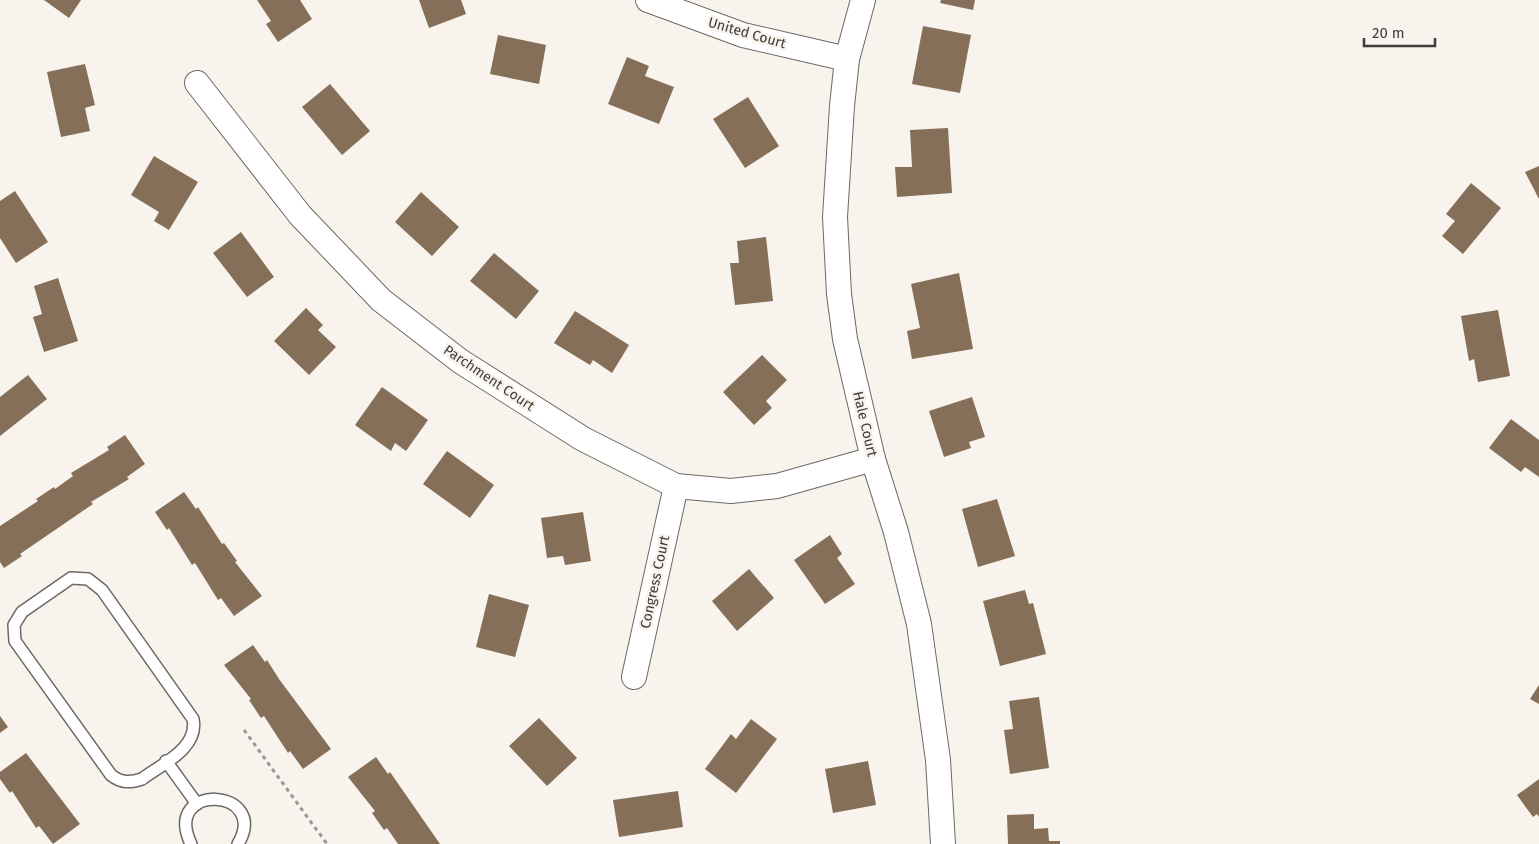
<svg xmlns="http://www.w3.org/2000/svg" width="1539" height="844" viewBox="0 0 1539 844" font-family="'Fira Sans',sans-serif">
	<style>
		.building { fill: #866f58 }
		.lines { fill: none; stroke-linecap: round; stroke-linejoin: round }
		.service-casing { stroke: #6e6864; stroke-width: 14 }
		.minor-casing { stroke: #6e6864; stroke-width: 26 }
		.path { stroke: #9c9793; stroke-width: 3; stroke-dasharray: 4 4; stroke-linecap: butt }
		.service { stroke: #fff; stroke-width: 11 }
		.minor { stroke: #fff; stroke-width: 24 }
		.labels { text-anchor: middle; dominant-baseline: central; stroke-width: 5; stroke-linejoin: round; paint-order: stroke }
		.street-label { font-size: 14px; fill: #3e3b39; stroke: #f9f3ed }
	</style>
	<rect width="100%" height="100%" fill="#f9f3ed"/>
	<g class="building">
		<polygon points="44,0 81,0 69,18"/>
		<polygon points="257,0 300,0 312,19 278,42 266,24 271,21"/>
		<polygon points="419,0 461,0 466,14 429,28"/>
		<polygon points="941,0 975,0 973,10 940,3"/>
		<polygon points="923,26 971,35 960,93 912,84"/>
		<polygon points="498,35 546,45 539,84 490,74"/>
		<polygon points="627,57 649,66 645,76 674,87 659,124 608,104"/>
		<polygon points="85,64 95,105 85,108 90,131 61,137 47,72"/>
		<polygon points="330,84 370,131 342,155 302,107"/>
		<polygon points="748,97 779,146 745,168 713,119"/>
		<polygon points="948,128 952,193 897,197 895,167 912,167 910,130"/>
		<polygon points="154,156 198,182 169,230 154,221 159,212 131,195"/>
		<polygon points="1539,166 1539,199 1525,172"/>
		<polygon points="1471,183 1501,208 1463,254 1442,236 1455,221 1446,214"/>
		<polygon points="15,191 48,242 16,263 0,238 0,201"/>
		<polygon points="421,192 459,227 432,256 395,222"/>
		<polygon points="241,232 274,277 247,297 213,253"/>
		<polygon points="766,237 773,301 735,305 730,263 739,263 737,241"/>
		<polygon points="494,253 539,291 516,319 470,281"/>
		<polygon points="959,273 973,349 912,359 907,331 920,328 911,284"/>
		<polygon points="58,278 78,341 44,352 33,317 42,314 34,286"/>
		<polygon points="306,308 323,325 318,330 336,347 309,375 274,341"/>
		<polygon points="1498,310 1510,376 1478,382 1474,359 1469,361 1461,316"/>
		<polygon points="575,311 629,345 612,373 593,360 590,365 554,343"/>
		<polygon points="762,355 787,380 766,401 772,408 754,425 723,392"/>
		<polygon points="28,375 47,399 0,436 0,397"/>
		<polygon points="382,387 428,420 406,451 395,443 391,451 355,425"/>
		<polygon points="972,397 985,437 969,442 971,448 944,457 929,411"/>
		<polygon points="1511,419 1539,440 1539,477 1525,467 1521,472 1489,448"/>
		<polygon points="125,435 145,464 127,477 129,479 91,502 93,504 20,554 22,556 4,568 0,562 0,526 38,501 36,499 54,487 55,489 73,476 71,473 109,450 107,447"/>
		<polygon points="447,451 494,485 470,518 423,484"/>
		<polygon points="184,492 196,509 198,507 222,544 224,543 237,561 235,562 262,596 234,616 221,598 218,600 195,563 192,565 169,528 167,530 155,512"/>
		<polygon points="997,499 1015,556 978,567 962,509"/>
		<polygon points="583,512 591,561 565,565 563,556 547,558 541,518"/>
		<polygon points="830,535 842,554 837,558 855,584 825,604 794,560"/>
		<polygon points="749,569 774,598 737,631 712,601"/>
		<polygon points="1025,590 1029,604 1033,603 1046,654 1000,666 983,601"/>
		<polygon points="489,594 529,605 515,657 476,647"/>
		<polygon points="253,645 265,662 267,660 279,679 331,749 303,769 290,751 288,753 264,716 261,718 249,700 251,699 224,665"/>
		<polygon points="1539,685 1539,704 1530,699"/>
		<polygon points="1039,697 1049,768 1010,774 1004,730 1013,729 1009,701"/>
		<polygon points="0,716 8,727 0,733"/>
		<polygon points="539,718 577,758 547,786 509,746"/>
		<polygon points="751,719 777,739 736,793 705,769 731,734 736,739"/>
		<polygon points="26,753 80,824 53,844 39,826 36,828 12,791 10,793 0,779 0,772"/>
		<polygon points="376,757 388,774 390,772 440,844 398,844 387,828 384,830 372,813 375,811 348,777"/>
		<polygon points="868,761 876,805 833,813 825,769"/>
		<polygon points="1539,779 1539,817 1537,814 1533,817 1517,795"/>
		<polygon points="678,791 683,827 619,837 613,800"/>
		<polygon points="1034,814 1034,829 1048,828 1049,841 1060,841 1060,844 1008,844 1007,815"/>
	</g>
	<g class="lines">
		<defs>
			<g id="service">
				<path d="M71,578L88,579L102,590L193,719C199,748 162,764 142,779C130,783 121,783 111,775L15,641L14,625L22,612Z"/>
				<polyline points="166,761 197,804"/>
				<path d="M191,844C161,781 271,788 238,844"/>
			</g>
			<g id="minor">
				<polyline points="648,0 743,35 847,59"/>
				<polyline points="863,0 847,59 842,106 835,217 839,294 845,339 873,459 896,532 919,624 938,760 943,844"/>
				<polyline points="197,83 300,215 381,300 460,361 583,439 676,486 731,491 777,486 873,459"/>
				<polyline points="634,677 676,486"/>
			</g>
		</defs>
		<use href="#service" class="service-casing"/>
		<use href="#minor" class="minor-casing"/>
		<polyline class="path" points="244,730 327,844"/>
		<use href="#service" class="service"/>
		<use href="#minor" class="minor"/>
	</g>
	<g class="labels">
		<g class="street-label">
			<text transform="translate(747 33) rotate(16)">United Court</text>
			<text transform="translate(489 378) rotate(34)">Parchment Court</text>
			<text transform="translate(865 424) rotate(77)">Hale Court</text>
			<text transform="translate(655 582) rotate(-78)">Congress Court</text>
		</g>
	</g>
	<path d="M1364 38v8h71v-8" fill="none" stroke="#3e3b39" stroke-width="2.5"/>
	<text x="1372" y="38" font-size="15" fill="#3e3b39" stroke="#f9f3ed" stroke-width="4" paint-order="stroke">20 m</text>
</svg>
